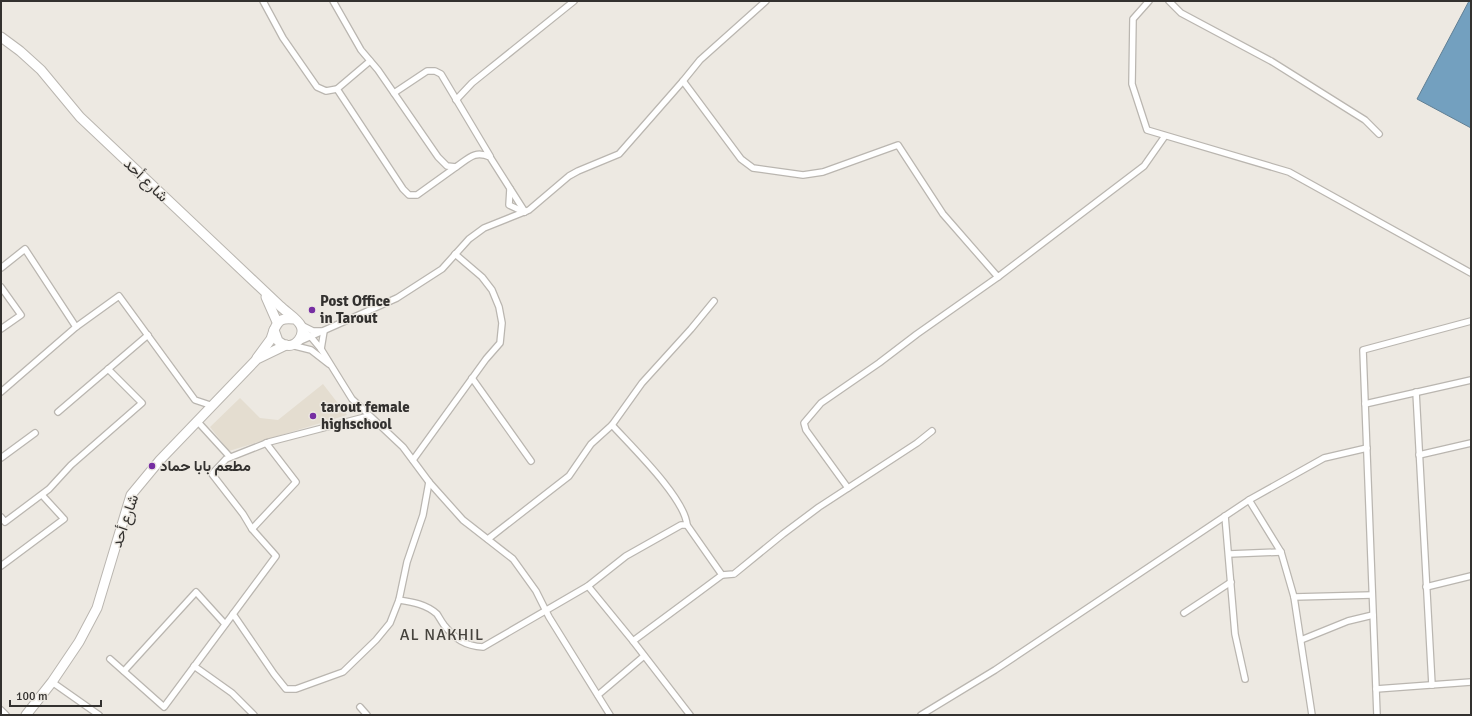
<svg xmlns="http://www.w3.org/2000/svg" width="1472" height="716" viewBox="0 0 1472 716" font-family="Signika,Vazirmatn,sans-serif">
	<style>
		.built { fill: #e4ddd0 }
		.water { fill: #73a0bf; stroke: #607f94 }
		.lines { fill: none; stroke-linecap: round; stroke-linejoin: round }
		.street-casing { stroke: #bab6b0; stroke-width: 8 }
		.primary-casing { stroke: #bab6b0; stroke-width: 11 }
		.street { stroke: #fff; stroke-width: 5.5 }
		.primary { stroke: #fff; stroke-width: 9 }
		.poi-dot { fill: #762ea2; stroke: #ede9e2; stroke-width: 1.5 }
		.labels { text-anchor: middle; dominant-baseline: central; stroke-width: 3; stroke-linejoin: round; paint-order: stroke }
		.street-label { font-size: 15px; fill: #33312f; stroke: #ede9e2 }
		.poi-label { font-size: 15px; font-weight: bold; fill: #33312f; stroke: #ede9e2; text-anchor: start }
		.neighbourhood-label { font-size: 16px; letter-spacing: 1px; fill: #46433d; stroke: #ede9e2 }
	</style>
	<rect width="100%" height="100%" fill="#ede9e2"/>
	<polygon class="built" points="323,384 347,415 229,451 210,427 240,398 260,418 278,420"/>
	<polygon class="water" points="1469,1 1471,1 1471,128 1417,99"/>
	<g class="lines">
		<defs>
			<g id="street">
				<polyline points="263,1 283,38 317,87 326,91 337,89 370,61"/>
				<path d="M333,1L361,50L378,70L438,157L447,166L456,167C469,158 475,150 490,157L525,212"/>
				<polyline points="1149,1 1133,19 1132,84 1147,130 1289,172 1471,273"/>
				<polyline points="1169,1 1181,13 1271,61 1365,120 1379,134"/>
				<polyline points="683,81 741,159 753,168 803,175 823,172 898,145 943,214 998,277 1144,166 1165,136"/>
				<polyline points="337,89 403,189 409,195 417,195 456,167"/>
				<polyline points="394,93 427,71 435,71 441,74 490,156"/>
				<polyline points="456,100 472,83 574,1"/>
				<polyline points="510,189 509,205 524,212"/>
				<polyline points="1,268 25,249 76,327"/>
				<polyline points="1,287 21,315 1,329"/>
				<polyline points="301,325 313,331 321,331"/>
				<polyline points="302,330 311,337 321,349 352,399 403,447 429,482 463,520 513,559 536,591 549,617 610,715"/>
				<polyline points="298,342 397,298 442,269 469,239 484,228 529,210 569,176 578,171 619,154 683,81 700,60 766,1"/>
				<polyline points="291,345 311,350 329,364"/>
				<polyline points="321,349 324,331"/>
				<polyline points="472,378 531,461"/>
				<polyline points="1,392 76,327 119,296 195,400 213,406"/>
				<polyline points="1416,392 1432,685"/>
				<polyline points="1365,404 1471,380"/>
				<polyline points="58,412 148,335"/>
				<polyline points="369,416 269,442 226,459 212,474 243,514 252,529 276,556 233,614 274,674 286,689 296,689 343,672 376,640 390,623 399,600 407,562 423,515 429,482"/>
				<polyline points="198,422 230,457"/>
				<path d="M612,425C631,446 685,498 687,525"/>
				<polyline points="1367,448 1324,458 1249,500 1281,552 1294,597 1372,595"/>
				<polyline points="1419,455 1471,443"/>
				<polyline points="1,458 35,433"/>
				<polyline points="413,460 486,359 500,343 502,323 499,307 492,290 482,277 455,254"/>
				<polyline points="848,488 806,430 804,423 821,403 879,363 917,334 998,277"/>
				<polyline points="1225,516 1235,634 1245,679"/>
				<polyline points="1,517 5,522 49,489 71,465 142,403 108,369"/>
				<polyline points="252,529 296,482 266,443"/>
				<polyline points="488,539 569,476 591,444 612,425 642,383 691,329 714,301"/>
				<polyline points="1229,554 1281,552"/>
				<polyline points="1,566 64,519 42,495"/>
				<polyline points="722,575 734,574 783,534 819,507 917,443 932,431"/>
				<polyline points="588,586 633,641"/>
				<polyline points="1426,587 1471,576"/>
				<polyline points="1294,597 1312,715"/>
				<path d="M399,600C412,602 426,604 437,614C439,617 441,621 444,625C455,639 465,646 483,647L588,586L626,556L681,525H687L722,575L633,641L690,715"/>
				<polyline points="1184,613 1231,582"/>
				<polyline points="1301,640 1348,621 1373,615"/>
				<polyline points="110,659 164,707 233,614"/>
				<polyline points="194,666 232,693 254,715"/>
				<polyline points="124,671 196,592 225,624"/>
				<polyline points="52,682 99,715"/>
				<polyline points="1376,689 1471,682"/>
				<polyline points="598,695 644,656"/>
				<polyline points="360,707 367,715"/>
				<polyline points="1,710 6,715"/>
				<polyline points="921,715 995,670 1249,500"/>
				<polyline points="1377,715 1363,350 1471,321"/>
			</g>
			<g id="primary">
				<path d="M1,37L20,51L41,70L80,117L280,306C286,312 298,319 301,326C305,335 296,348 286,345C283,345 280,342 278,341L274,330C279,319 282,318 294,319"/>
				<polyline points="266,297 277,322"/>
				<polyline points="257,358 271,339 274,330"/>
				<polyline points="26,715 52,682 79,642 97,608 131,495 160,460 257,359 286,345"/>
			</g>
		</defs>
		<use href="#street" class="street-casing"/>
		<use href="#primary" class="primary-casing"/>
		<use href="#street" class="street"/>
		<use href="#primary" class="primary"/>
	</g>
	<g class="poi-dot">
		<circle cx="312" cy="310" r="4"/>
		<circle cx="313" cy="416" r="4"/>
		<circle cx="152" cy="466" r="4"/>
	</g>
	<g class="labels">
		<g class="street-label">
			<text transform="translate(146 180) rotate(44)">شارع أحد</text>
			<text transform="translate(125 521) rotate(-71)">شارع أحد</text>
		</g>
		<g class="poi-label">
			<text x="320" y="301">Post Office<tspan x="320" dy="17">in Tarout</tspan></text>
			<text x="321" y="407">tarout female<tspan x="321" dy="17">highschool</tspan></text>
			<text x="160" y="466">مطعم بابا حماد</text>
		</g>
		<g class="neighbourhood-label">
			<text x="442" y="635">AL NAKHIL</text>
		</g>
	</g>
	<rect width="1472" height="716" fill="none" stroke="#33312f" stroke-width="4"/>
	<path d="M10 700v6h91v-6" fill="none" stroke="#33312f" stroke-width="2"/>
	<text x="16" y="700" font-size="12" fill="#33312f" stroke="#ede9e2" stroke-width="3" paint-order="stroke">100 m</text>
</svg>
